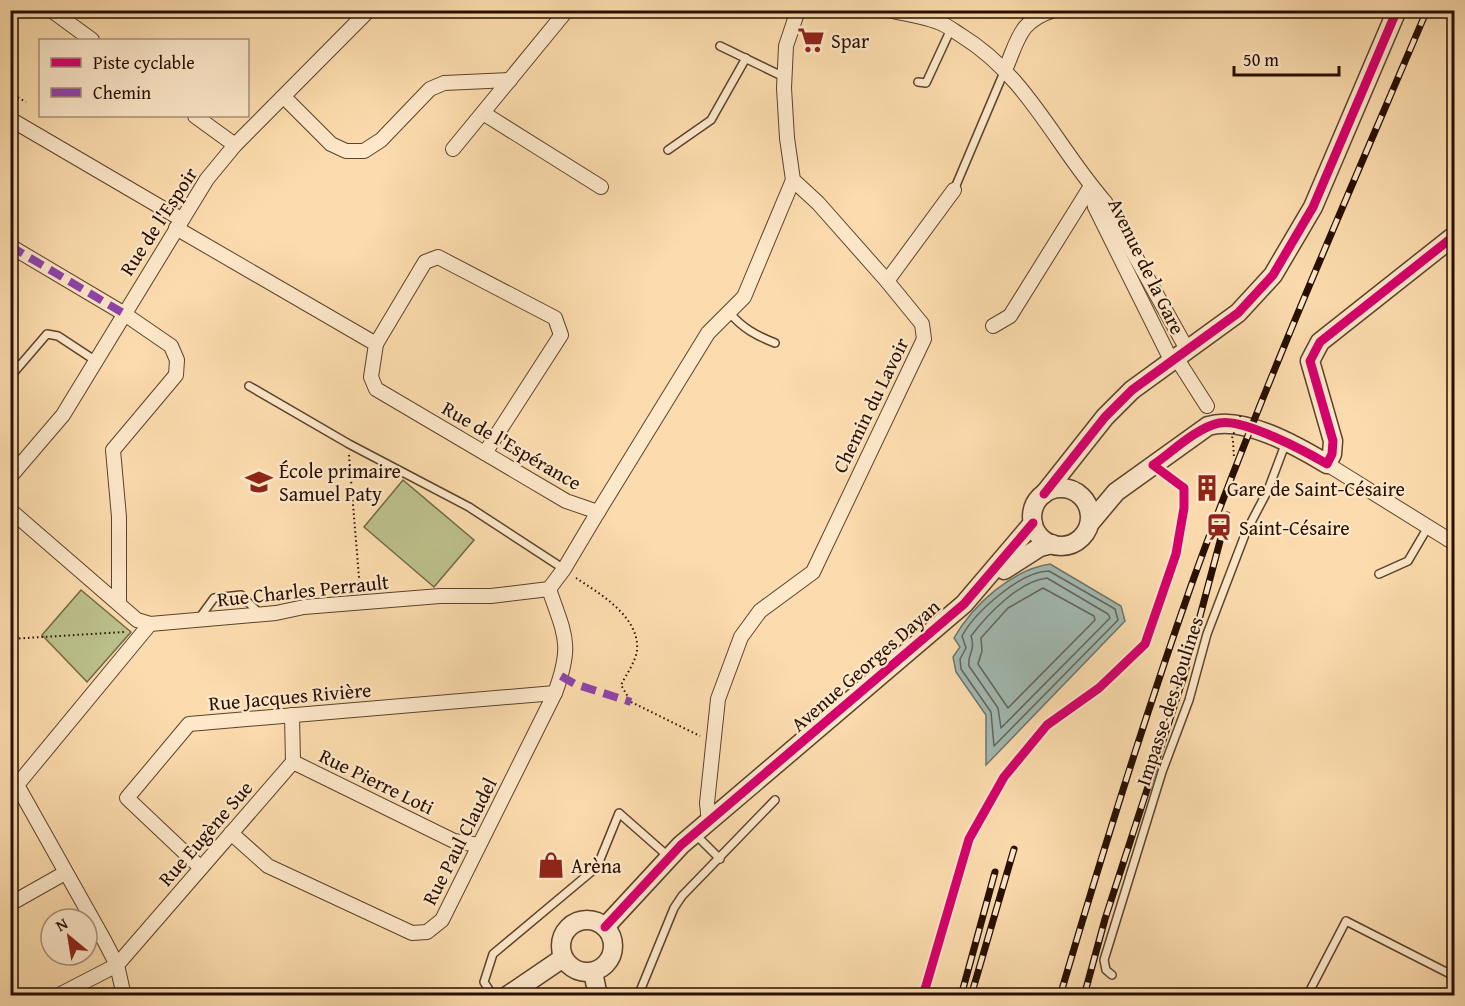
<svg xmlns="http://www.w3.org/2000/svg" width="1465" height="1006" viewBox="0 0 1465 1006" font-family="'Gentium Book Plus',serif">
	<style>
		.green { fill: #bcc18c; stroke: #726846; stroke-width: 1.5 }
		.water { fill: #a1bab3; stroke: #70756b; stroke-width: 1.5 }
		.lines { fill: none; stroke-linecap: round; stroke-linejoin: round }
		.shore { stroke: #64645a; stroke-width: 1.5 }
		.service-casing { stroke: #5c422c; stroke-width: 10 }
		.minor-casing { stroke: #5c422c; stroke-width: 16 }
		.tertiary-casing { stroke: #5c422c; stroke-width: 21 }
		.path { stroke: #270e00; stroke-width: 2; stroke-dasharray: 1.5 3; stroke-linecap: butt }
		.service { stroke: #fde8ca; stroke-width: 7 }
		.minor { stroke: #fde8ca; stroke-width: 14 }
		.tertiary { stroke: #fde8ca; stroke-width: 18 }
		.rail-casing { stroke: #270e00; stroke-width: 7 }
		.rail { stroke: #fde8ca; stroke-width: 4.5; stroke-dasharray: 14; stroke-linecap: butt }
		.path-bridge { stroke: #270e00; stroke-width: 2; stroke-dasharray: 1.5 3; stroke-linecap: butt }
		.quiet { stroke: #8e44ad; stroke-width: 8; stroke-dasharray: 15 8; stroke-linecap: butt }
		.cycleway-casing { stroke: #fde8ca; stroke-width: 13 }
		.cycleway { stroke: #d6006c; stroke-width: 9 }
		.labels { text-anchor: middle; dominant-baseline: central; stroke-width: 4.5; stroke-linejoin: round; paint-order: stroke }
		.poi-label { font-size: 20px; fill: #270e00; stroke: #fde8ca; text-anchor: start }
		.street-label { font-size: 20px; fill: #270e00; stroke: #fde8ca }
	</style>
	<rect width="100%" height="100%" fill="#fcdcae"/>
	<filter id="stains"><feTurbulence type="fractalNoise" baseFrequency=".00333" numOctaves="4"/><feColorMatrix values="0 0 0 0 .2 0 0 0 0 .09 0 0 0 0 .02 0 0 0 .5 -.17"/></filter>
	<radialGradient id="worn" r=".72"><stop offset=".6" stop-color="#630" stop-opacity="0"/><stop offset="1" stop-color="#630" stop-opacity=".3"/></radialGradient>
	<g class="green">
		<polygon points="403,480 474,540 434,587 364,527"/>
		<polygon points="81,590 131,632 87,682 42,635"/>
	</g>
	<path class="water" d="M1050,564L1121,606L1125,621L986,765V715L956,672L953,657L960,647L954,638C973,605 1011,570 1050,564Z"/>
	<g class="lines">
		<g class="shore">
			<path d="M1049,571L1115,609L1118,620L994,746L991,712L961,669L960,659L966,648L962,636C975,612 1021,571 1049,571Z"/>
			<path d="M1047,578L1108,614L1110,618L1001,728L998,708L969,666C967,654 976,651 971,636C987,615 1019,581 1047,578Z"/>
			<polygon points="1043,588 1094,616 1095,620 1008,708 978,664 982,651 981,638 1008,608"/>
		</g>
		<defs>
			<g id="service">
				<polyline points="720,46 784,77"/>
				<polyline points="918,82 926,83 951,29"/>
				<polyline points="668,150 711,120 746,58"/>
				<polyline points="954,190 1004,72"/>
				<path d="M730,313C742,328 757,336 775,343"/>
				<polyline points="10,377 47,334 58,336 96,361"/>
				<polyline points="249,386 349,444 469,507 564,569"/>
				<polyline points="1379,574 1408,561 1428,527"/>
				<polyline points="198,620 214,598 241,595 260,614"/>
				<polyline points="695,834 720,859"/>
				<polyline points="1112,975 1106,970 1104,960 1162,772 1189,700 1207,634 1246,532 1268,490 1286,442"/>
				<polyline points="493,996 484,982 493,954 597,867 619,813 669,857"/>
				<polyline points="638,996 674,908 682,896 775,800"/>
				<polyline points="923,996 969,839 1004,777 1047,725 1099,688 1145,644 1176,554 1184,508 1184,488 1155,467"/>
				<polyline points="1307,996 1346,921 1454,976"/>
			</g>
			<g id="minor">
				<polyline points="51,10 92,40"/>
				<path d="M889,10C905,14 922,16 938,22C947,25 954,31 962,36C1027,76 1056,146 1105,202L1188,351"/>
				<path d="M1005,70C1019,38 1019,21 1054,10"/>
				<polyline points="284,97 331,144 346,151 364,151 381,140 430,89 444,83 510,80"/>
				<polyline points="483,113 601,187"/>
				<polyline points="195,116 235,145"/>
				<polyline points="10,119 181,219"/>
				<polyline points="453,149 567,10"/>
				<polyline points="1091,188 1095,207 1172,362"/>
				<polyline points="176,228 376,344 371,377 376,389 566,501 598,512 708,333 744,297 793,180"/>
				<polyline points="10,246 123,313 171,346 177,360 176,375 113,450 119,517 119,603"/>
				<polyline points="887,281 954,190"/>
				<polyline points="993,326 1010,316 1091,186"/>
				<polyline points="376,344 425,262 438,257 555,318 561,335 485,453"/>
				<polyline points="1177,359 1207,406"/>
				<polyline points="1327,464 1454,543"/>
				<polyline points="10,477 63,415 207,179 235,145 369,10"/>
				<polyline points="10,510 137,620 150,624 276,613 304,607 440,596 491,596 549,589 564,569 598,512"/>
				<polyline points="293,762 454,841 479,845"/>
				<polyline points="10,780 17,785 104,940 117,965 124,996"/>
				<polyline points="17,785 150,624"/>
				<polyline points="709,823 707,803 718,699 741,637 760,611 813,572 924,339 922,324 887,281 818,203 793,180 787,138 784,88 786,46 798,10"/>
				<path d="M231,833L268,866L412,933L427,932L442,920L555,693C573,644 565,636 549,589"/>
				<polyline points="201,868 127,798 189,724 555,693"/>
				<polyline points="10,904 65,873"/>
				<polyline points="57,996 117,965 293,762 292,715"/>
			</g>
			<g id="tertiary">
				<circle cx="1061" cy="517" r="29"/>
				<polyline points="1044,494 1105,417 1132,390 1238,313 1273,275 1313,207 1397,10"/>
				<path d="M1090,523L1116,492L1208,426C1243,415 1297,446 1327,464L1332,454L1333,441L1310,361L1320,342L1454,236"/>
				<polyline points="1004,570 1040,547 1052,544"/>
				<circle cx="587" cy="946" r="26"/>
				<polyline points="605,927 681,845 964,604 1033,523"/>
				<polyline points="593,972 598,996"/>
				<polyline points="507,996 563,958"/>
			</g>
		</defs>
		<use href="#service" class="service-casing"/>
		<use href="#minor" class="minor-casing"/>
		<use href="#tertiary" class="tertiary-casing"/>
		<g class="path">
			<polyline points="10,93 26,102"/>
			<polyline points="1233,441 1234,458"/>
			<polyline points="349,455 360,590"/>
			<path d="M576,578C599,593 640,617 637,650C636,661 626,675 621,685L631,702L700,736"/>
			<polyline points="10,631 19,638"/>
			<polyline points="10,639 124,632"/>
		</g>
		<use href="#service" class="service"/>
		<use href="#minor" class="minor"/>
		<use href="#tertiary" class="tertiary"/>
		<defs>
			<g id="rail">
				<polyline points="961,996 995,872"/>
				<polyline points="971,996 1014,849"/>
				<path d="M1060,996C1101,857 1144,719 1192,583C1262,389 1346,200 1427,10"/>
				<polyline points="1084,996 1105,919 1184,676 1227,515"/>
			</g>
		</defs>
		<use href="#rail" class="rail-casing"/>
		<use href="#rail" class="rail"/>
		<polyline class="path-bridge" points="1232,438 1241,414"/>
		<g class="quiet">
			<polyline points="10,246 123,313"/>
			<polyline points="561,676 575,684 631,702"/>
		</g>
		<defs>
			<g id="cycleway">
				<polyline points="1044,494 1105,417 1132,390 1238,313 1273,275 1313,207 1397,10"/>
				<polyline points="605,927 681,845 964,604 1033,523"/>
				<path d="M923,996L969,839L1004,777L1047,725L1099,688L1145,644L1176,554L1184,508V488L1153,465C1172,452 1196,428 1219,423C1243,418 1305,451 1327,464L1332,454L1333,441L1310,361L1320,342L1454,236"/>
			</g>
		</defs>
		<use href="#cycleway" class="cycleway-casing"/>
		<use href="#cycleway" class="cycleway"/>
	</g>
	<defs>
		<symbol id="supermarket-bare" viewBox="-9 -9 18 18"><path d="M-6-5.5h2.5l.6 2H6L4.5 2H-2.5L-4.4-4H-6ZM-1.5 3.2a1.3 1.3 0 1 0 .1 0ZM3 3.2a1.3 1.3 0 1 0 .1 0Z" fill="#8f2418" stroke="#fde8ca" stroke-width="2.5" paint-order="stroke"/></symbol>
		<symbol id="school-bare" viewBox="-9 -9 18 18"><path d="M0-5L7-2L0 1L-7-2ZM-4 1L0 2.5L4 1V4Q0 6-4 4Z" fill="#8f2418" stroke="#fde8ca" stroke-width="2.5" paint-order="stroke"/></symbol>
		<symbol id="building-bare" viewBox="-9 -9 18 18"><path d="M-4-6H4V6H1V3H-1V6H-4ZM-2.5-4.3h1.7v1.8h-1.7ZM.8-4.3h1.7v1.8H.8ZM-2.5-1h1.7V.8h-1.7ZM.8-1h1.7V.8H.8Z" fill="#8f2418" stroke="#fde8ca" stroke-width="2.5" paint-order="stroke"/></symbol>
		<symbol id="station-bare" viewBox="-9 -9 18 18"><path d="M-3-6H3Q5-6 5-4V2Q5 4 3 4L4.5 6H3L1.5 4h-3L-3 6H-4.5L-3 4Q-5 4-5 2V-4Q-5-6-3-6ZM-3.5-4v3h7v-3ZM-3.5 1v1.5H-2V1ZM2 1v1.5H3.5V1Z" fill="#8f2418" stroke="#fde8ca" stroke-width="2.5" paint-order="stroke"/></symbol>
		<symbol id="shop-bare" viewBox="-9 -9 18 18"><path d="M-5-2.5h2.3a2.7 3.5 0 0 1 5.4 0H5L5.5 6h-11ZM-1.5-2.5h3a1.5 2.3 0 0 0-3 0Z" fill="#8f2418" stroke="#fde8ca" stroke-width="2.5" paint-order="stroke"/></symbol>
	</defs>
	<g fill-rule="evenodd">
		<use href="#supermarket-bare" x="792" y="21" width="38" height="38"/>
		<use href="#school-bare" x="240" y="463" width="38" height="38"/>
		<use href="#building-bare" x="1188" y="469" width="38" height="38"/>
		<use href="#station-bare" x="1200" y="508" width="38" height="38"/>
		<use href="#shop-bare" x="532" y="846" width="38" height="38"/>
	</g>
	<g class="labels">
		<g class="poi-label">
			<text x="831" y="40">Spar</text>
			<text x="279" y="470">École primaire<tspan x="279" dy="23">Samuel Paty</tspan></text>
			<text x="1227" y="488">Gare de Saint-Césaire</text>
			<text x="1239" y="527">Saint-Césaire</text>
			<text x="571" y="865">Arèna</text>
		</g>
		<g class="street-label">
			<text transform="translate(158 221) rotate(-57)">Rue de l'Espoir</text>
			<text transform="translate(1147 266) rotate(64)">Avenue de la Gare</text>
			<text transform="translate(870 405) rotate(-64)">Chemin du Lavoir</text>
			<text transform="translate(512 445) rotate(30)">Rue de l'Espérance</text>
			<text transform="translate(303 590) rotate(-6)">Rue Charles Perrault</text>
			<text transform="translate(865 665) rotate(-41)">Avenue Georges Dayan</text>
			<text transform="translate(290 696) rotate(-5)">Rue Jacques Rivière</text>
			<text transform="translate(1169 701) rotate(-72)">Impasse des Poulines</text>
			<text transform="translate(377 781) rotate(26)">Rue Pierre Loti</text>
			<text transform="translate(205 833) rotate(-49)">Rue Eugène Sue</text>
			<text transform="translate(459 841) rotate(-63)">Rue Paul Claudel</text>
		</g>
	</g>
	<rect width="1465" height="1006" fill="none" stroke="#fcdcae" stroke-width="36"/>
	<rect x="12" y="12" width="1441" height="982" fill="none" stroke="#270e00" stroke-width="3"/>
	<rect x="18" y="18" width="1429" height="970" fill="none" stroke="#270e00" stroke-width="1.5"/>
	<rect x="39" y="39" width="210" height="78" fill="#fde8ca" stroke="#a79179" stroke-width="1.5"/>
	<rect x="51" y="58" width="30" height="9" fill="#d6006c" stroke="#a79179" stroke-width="1.5"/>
	<text x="93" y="69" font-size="18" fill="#270e00">Piste cyclable</text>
	<rect x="51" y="88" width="30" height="9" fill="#8e44ad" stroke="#a79179" stroke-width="1.5"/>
	<text x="93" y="99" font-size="18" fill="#270e00">Chemin</text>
	<g transform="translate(69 937) rotate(330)"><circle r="28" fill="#fde8ca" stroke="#a79179" stroke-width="1.5"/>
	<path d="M0-4.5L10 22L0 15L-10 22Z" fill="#8f2418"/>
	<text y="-9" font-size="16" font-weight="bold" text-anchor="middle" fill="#270e00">N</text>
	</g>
	<path d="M1234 66v9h105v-9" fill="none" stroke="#270e00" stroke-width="3"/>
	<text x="1243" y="66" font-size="18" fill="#270e00" stroke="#fde8ca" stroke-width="4.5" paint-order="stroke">50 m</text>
	<rect width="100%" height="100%" filter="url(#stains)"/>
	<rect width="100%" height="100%" fill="url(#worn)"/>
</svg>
